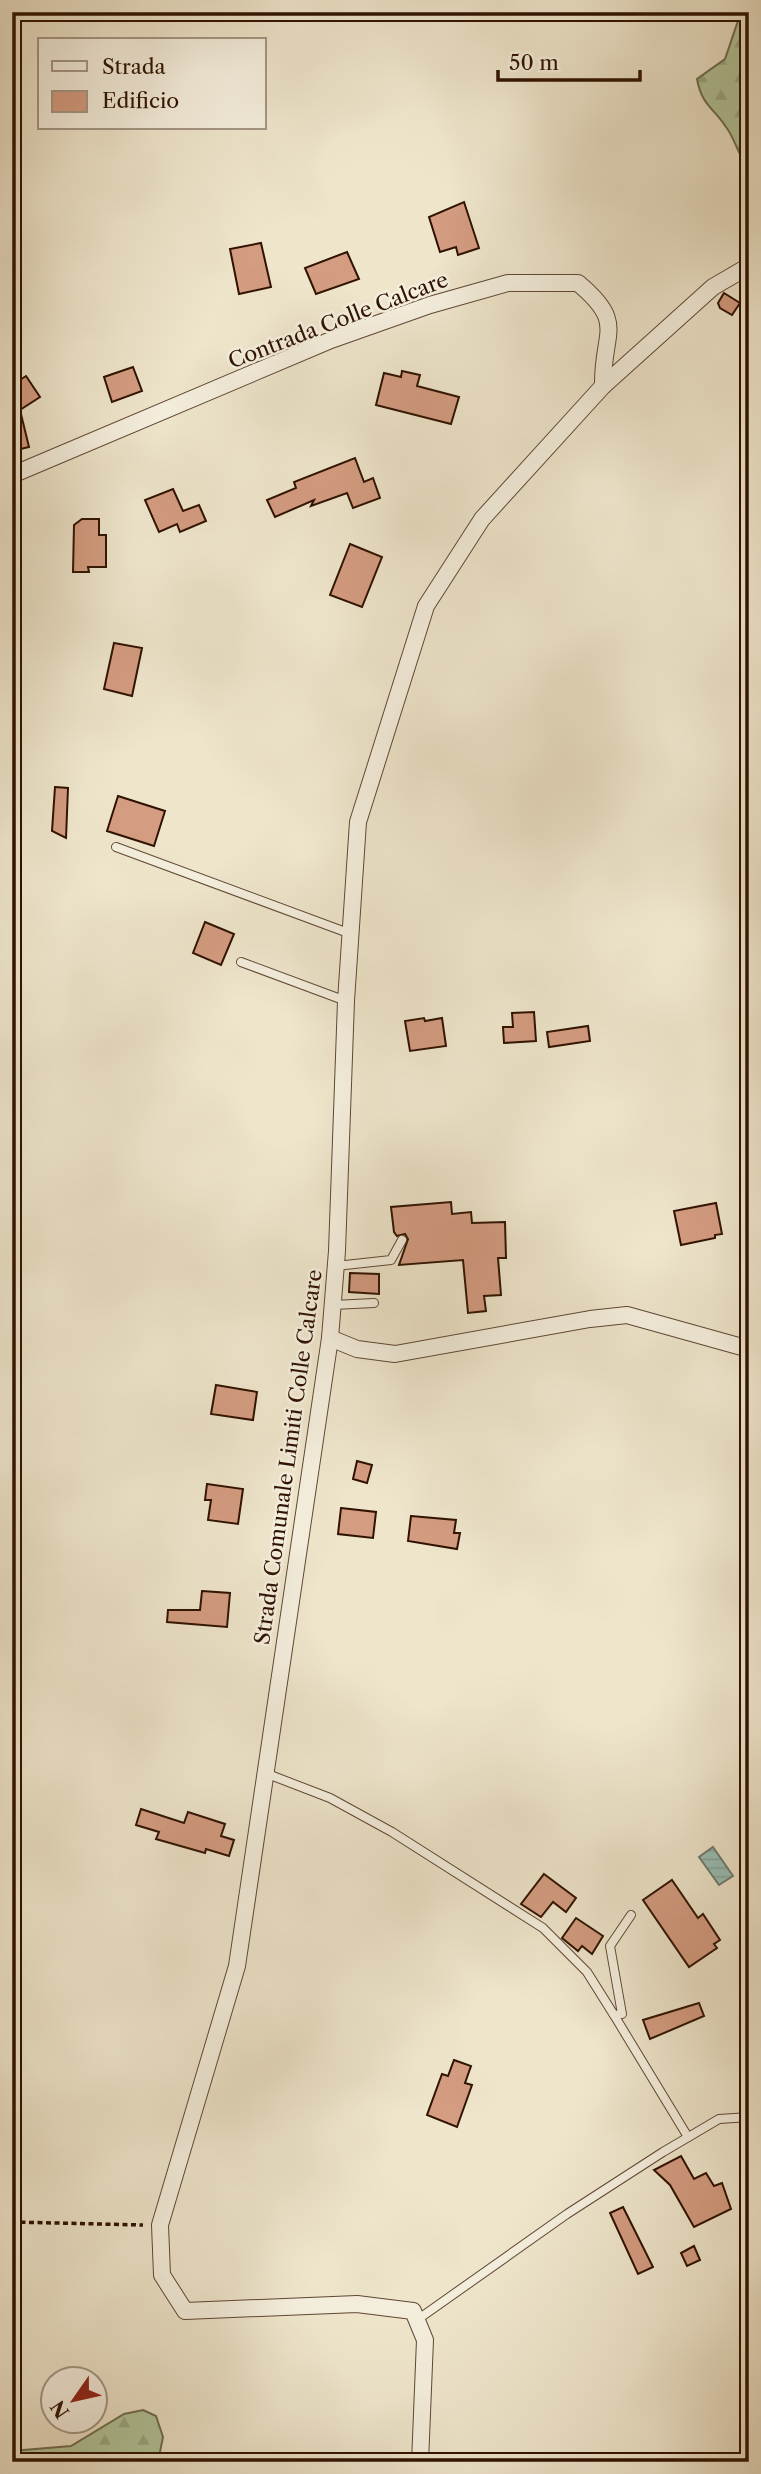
<svg xmlns="http://www.w3.org/2000/svg" width="761" height="2474" viewBox="0 0 761 2474" font-family="'Libre Caslon Text',serif">
	<style>
		.forest { fill: url(#forest-firs); stroke: #706c4e; stroke-width: 2 }
		.water { fill: url(#water-rules); stroke: #6f7a6e; stroke-width: 2 }
		.building { fill: #d49c81; stroke: #2f1200; stroke-width: 2 }
		.lines { fill: none; stroke-linecap: round; stroke-linejoin: round }
		.lane-casing { stroke: #5f4733; stroke-width: 10 }
		.street-casing { stroke: #5f4733; stroke-width: 18 }
		.path { stroke: #2f1200; stroke-width: 3.5; stroke-dasharray: 5 3.5; stroke-linecap: butt }
		.lane { stroke: #f4eedd; stroke-width: 8 }
		.street { stroke: #f4eedd; stroke-width: 16 }
		.labels { text-anchor: middle; dominant-baseline: central; stroke-width: 5; stroke-linejoin: round; paint-order: stroke }
		.street-label { font-size: 21px; fill: #2f1200; stroke: #f4eedd }
	</style>
	<defs>
		<pattern id="forest-firs" width="22" height="20" patternUnits="userSpaceOnUse" patternTransform="scale(1.75)"><rect width="22" height="20" fill="#b2c69c"/><path d="M5 1l3.5 6h-7zM16 11l3.5 6h-7z" fill="#99a985"/></pattern>
		<pattern id="water-rules" width="6" height="5" patternUnits="userSpaceOnUse" patternTransform="scale(1.75)"><rect width="6" height="5" fill="#99bfb7"/><path d="M0 2.5h6" fill="none" stroke="#84a39c"/></pattern>
	</defs>
	<rect width="100%" height="100%" fill="#eee5cb"/>
	<filter id="stains"><feTurbulence type="fractalNoise" baseFrequency=".00286" numOctaves="4"/><feColorMatrix values="0 0 0 0 .2 0 0 0 0 .09 0 0 0 0 .02 0 0 0 .5 -.17"/></filter>
	<radialGradient id="worn" r=".72"><stop offset=".6" stop-color="#630" stop-opacity="0"/><stop offset="1" stop-color="#630" stop-opacity=".3"/></radialGradient>
	<g class="forest">
		<path d="M745,12H749V167C737,155 736,140 726,127C713,107 702,106 697,79L725,59L740,15Z"/>
		<polygon points="143,2410 156,2416 163,2437 158,2462 12,2462 12,2451 71,2446 124,2414"/>
	</g>
	<polygon class="water" points="713,1847 733,1876 719,1885 699,1857"/>
	<g class="building">
		<polygon points="464,202 479,248 458,255 456,247 440,252 429,217"/>
		<polygon points="261,243 271,287 239,294 230,249"/>
		<polygon points="347,252 359,279 316,294 305,268"/>
		<polygon points="724,293 740,303 732,315 720,308 718,303"/>
		<polygon points="133,367 142,391 112,402 104,377"/>
		<polygon points="402,371 420,375 417,386 459,397 451,424 376,405 384,373 401,377"/>
		<polygon points="26,376 40,397 20,410 29,447 12,451 12,385"/>
		<polygon points="355,458 364,482 373,478 380,498 353,508 347,493 311,506 314,500 275,517 267,500 296,488 294,482"/>
		<polygon points="173,489 183,511 199,505 206,521 180,532 177,524 159,532 145,500"/>
		<polygon points="82,519 99,519 99,535 106,535 106,567 88,567 89,572 73,572 74,525"/>
		<polygon points="350,544 382,557 362,607 330,595"/>
		<polygon points="114,643 142,648 132,696 104,689"/>
		<polygon points="55,787 68,788 66,838 52,831"/>
		<polygon points="118,796 165,811 154,846 107,831"/>
		<polygon points="205,922 234,934 221,965 193,953"/>
		<polygon points="534,1012 536,1041 504,1043 503,1027 513,1027 512,1013"/>
		<polygon points="424,1018 425,1021 442,1018 446,1046 410,1051 405,1021"/>
		<polygon points="588,1026 590,1041 549,1047 547,1032"/>
		<polygon points="451,1202 452,1214 471,1212 472,1223 505,1222 506,1258 498,1258 501,1295 484,1296 486,1311 468,1313 463,1260 399,1265 408,1239 405,1234 397,1236 394,1232 391,1207"/>
		<polygon points="716,1203 722,1234 715,1235 715,1238 681,1245 674,1211"/>
		<polygon points="350,1273 379,1274 379,1294 349,1292"/>
		<polygon points="216,1385 257,1392 253,1420 211,1414"/>
		<polygon points="357,1461 372,1465 367,1483 353,1479"/>
		<polygon points="207,1484 243,1489 238,1524 208,1520 211,1500 205,1500"/>
		<polygon points="341,1508 376,1512 373,1538 338,1534"/>
		<polygon points="411,1516 456,1520 454,1533 460,1533 457,1549 408,1541"/>
		<polygon points="202,1591 230,1593 227,1627 167,1622 168,1610 200,1610"/>
		<polygon points="141,1809 184,1823 188,1812 225,1824 221,1836 234,1840 229,1856 206,1849 205,1853 156,1839 159,1832 136,1825"/>
		<polygon points="544,1874 576,1898 566,1912 553,1902 541,1917 521,1904"/>
		<polygon points="672,1880 698,1918 703,1914 720,1940 714,1944 717,1948 689,1967 643,1900"/>
		<polygon points="576,1918 603,1936 592,1954 582,1946 578,1951 562,1938"/>
		<polygon points="699,2003 704,2016 650,2039 643,2020"/>
		<polygon points="454,2060 471,2066 465,2083 472,2085 457,2127 427,2115 442,2074 448,2076"/>
		<polygon points="681,2156 694,2179 706,2173 714,2186 722,2183 731,2209 694,2227 670,2185 654,2170"/>
		<polygon points="623,2207 653,2267 638,2274 610,2213"/>
		<polygon points="694,2246 700,2260 687,2266 681,2253"/>
	</g>
	<g class="lines">
		<defs>
			<g id="lane">
				<polyline points="116,847 351,934"/>
				<polyline points="241,962 346,1001"/>
				<polyline points="336,1266 391,1260 402,1240"/>
				<polyline points="333,1305 374,1303"/>
				<polyline points="265,1773 330,1798 392,1832 543,1928 587,1972 614,2015 622,2014 610,1946 631,1915"/>
				<polyline points="614,2015 688,2137"/>
				<polyline points="417,2320 567,2214 663,2152 719,2119 749,2117"/>
			</g>
			<g id="street">
				<path d="M12,475L331,340L430,305L508,283H578C627,324 602,331 603,386"/>
				<polyline points="330,1338 357,1349 395,1354 590,1319 627,1315 749,1349"/>
				<polyline points="420,2462 425,2340 413,2311 357,2304 185,2311 162,2275 160,2225 237,1966 330,1338 337,1251 346,1001 358,822 426,606 482,519 603,386 713,287 749,266"/>
			</g>
		</defs>
		<use href="#lane" class="lane-casing"/>
		<use href="#street" class="street-casing"/>
		<polyline class="path" points="12,2222 143,2225"/>
		<use href="#lane" class="lane"/>
		<use href="#street" class="street"/>
	</g>
	<g class="labels">
		<g class="street-label">
			<text transform="translate(338 320) rotate(-21)">Contrada Colle Calcare</text>
			<text transform="translate(288 1457) rotate(-82)">Strada Comunale Limiti Colle Calcare</text>
		</g>
	</g>
	<rect width="761" height="2474" fill="none" stroke="#eee5cb" stroke-width="42"/>
	<rect x="14" y="14" width="733" height="2446" fill="none" stroke="#2f1200" stroke-width="3.5"/>
	<rect x="21" y="21" width="719" height="2432" fill="none" stroke="#2f1200" stroke-width="2"/>
	<rect x="38" y="38" width="228" height="91" fill="#f4eedd" stroke="#a59685" stroke-width="2"/>
	<rect x="52" y="61" width="35" height="10" fill="#f4eedd" stroke="#a59685" stroke-width="2"/>
	<text x="102" y="74" font-size="21" fill="#2f1200">Strada</text>
	<rect x="52" y="91" width="35" height="21" fill="#d49c81" stroke="#a59685" stroke-width="2"/>
	<text x="102" y="108" font-size="21" fill="#2f1200">Edificio</text>
	<g transform="translate(74 2400) rotate(236)"><circle r="33" fill="#f4eedd" stroke="#a59685" stroke-width="2"/>
	<path d="M0-5L12 26L0 18L-12 26Z" fill="#8f2418"/>
	<text y="-10" font-size="19" font-weight="bold" text-anchor="middle" fill="#2f1200">N</text>
	</g>
	<path d="M498 70v10h142v-10" fill="none" stroke="#2f1200" stroke-width="3.5"/>
	<text x="509" y="70" font-size="21" fill="#2f1200" stroke="#f4eedd" stroke-width="5" paint-order="stroke">50 m</text>
	<rect width="100%" height="100%" filter="url(#stains)"/>
	<rect width="100%" height="100%" fill="url(#worn)"/>
</svg>
